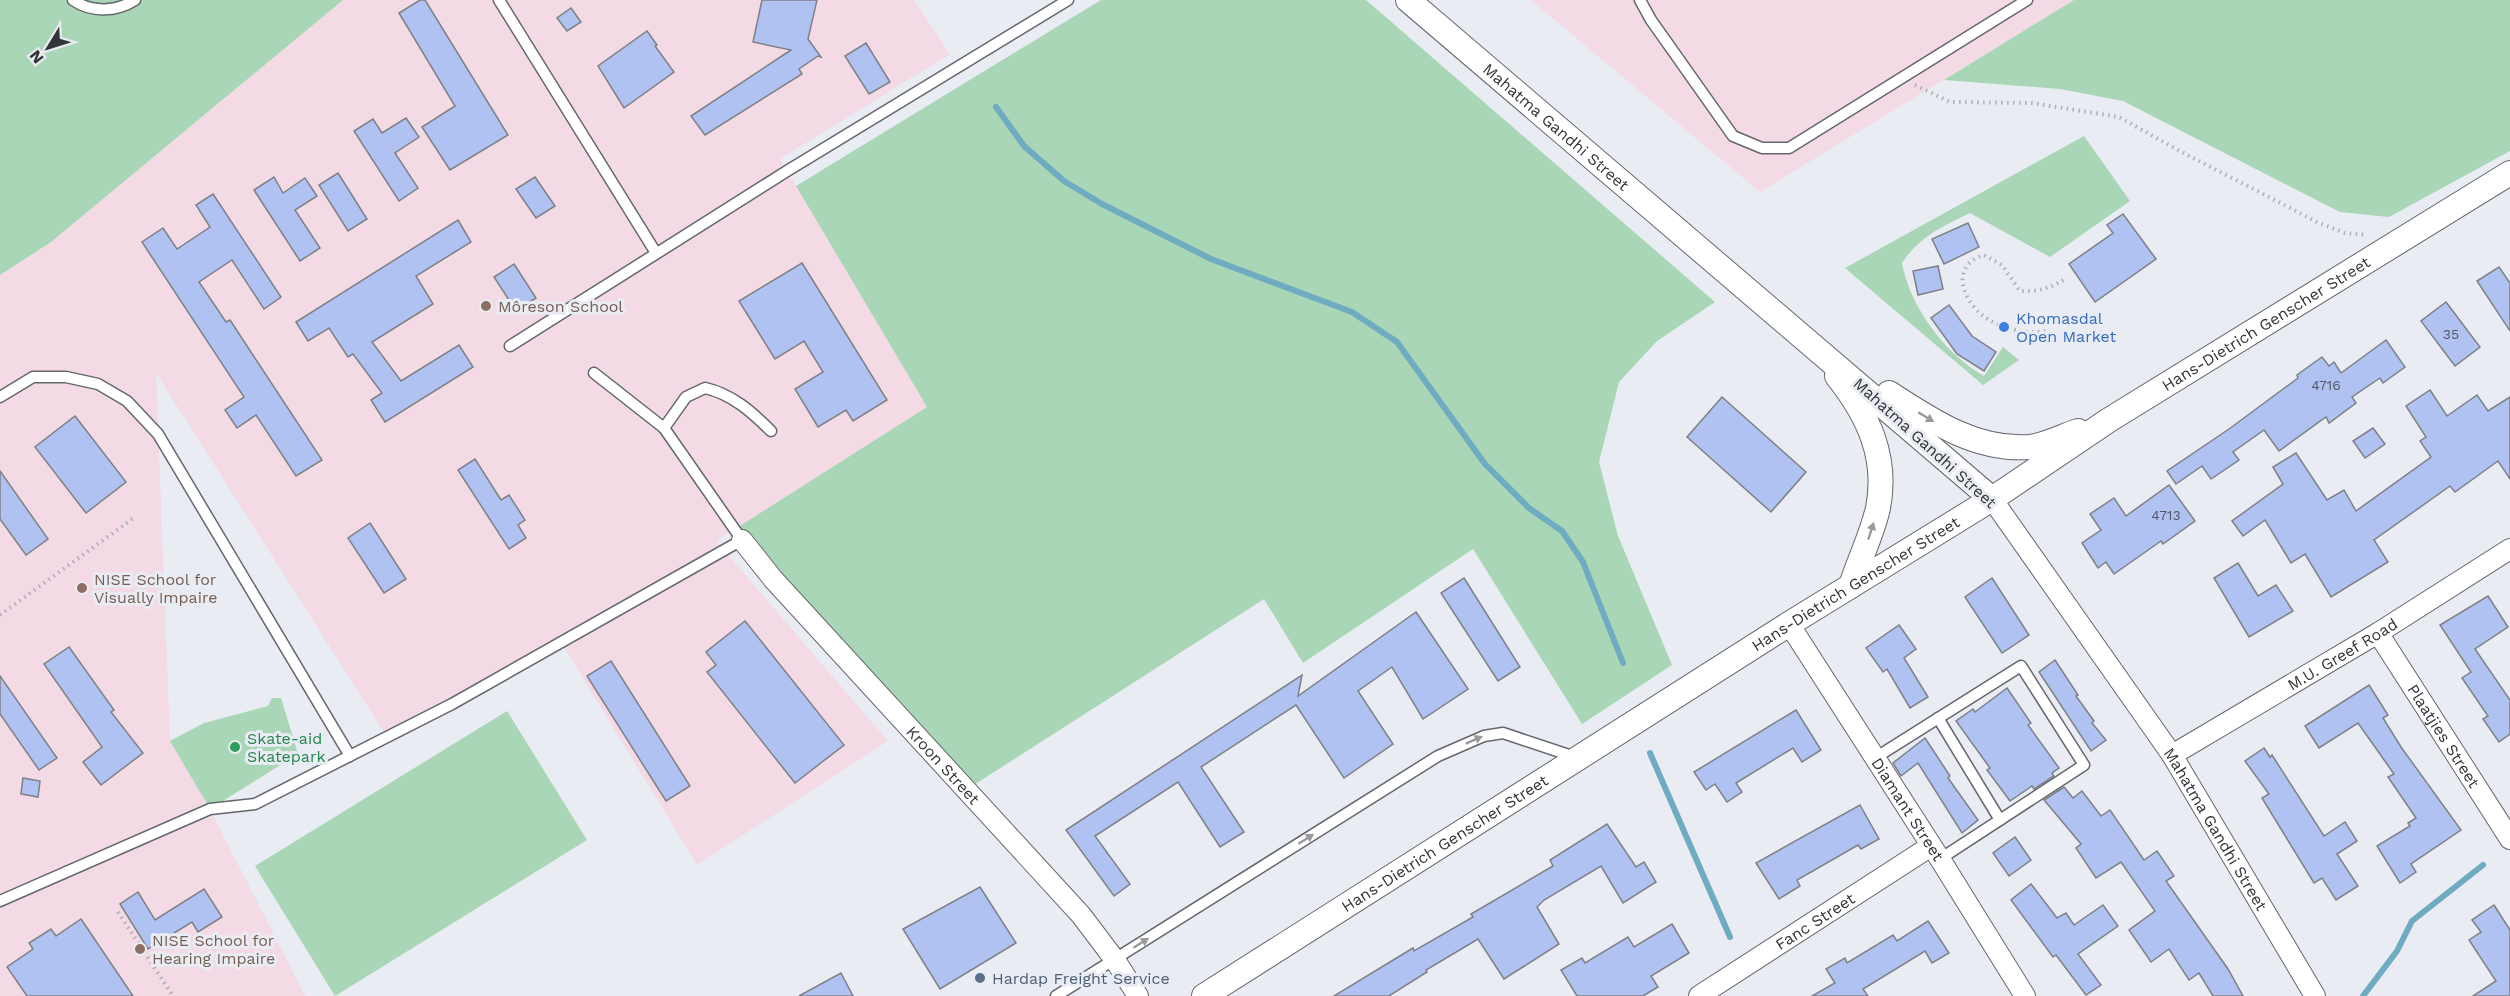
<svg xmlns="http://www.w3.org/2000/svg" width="2510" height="996" viewBox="0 0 2510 996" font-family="'Work Sans',sans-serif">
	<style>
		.education { fill: #f3dae4 }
		.green { fill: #a9d6b6 }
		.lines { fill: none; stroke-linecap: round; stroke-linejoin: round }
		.stream { stroke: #6fabc1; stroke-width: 6 }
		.building { fill: #b0c2f1; stroke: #7e8086; stroke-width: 1.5 }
		.service-casing { stroke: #64676d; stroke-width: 13 }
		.minor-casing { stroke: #64676d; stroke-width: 22 }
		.tertiary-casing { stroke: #64676d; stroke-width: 26 }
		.path { stroke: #acafb4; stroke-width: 4; stroke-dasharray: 1.5 4.5; stroke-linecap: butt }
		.service { stroke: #fff; stroke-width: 10 }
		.minor { stroke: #fff; stroke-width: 20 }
		.tertiary { stroke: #fff; stroke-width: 24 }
		.oneway { fill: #999a9b }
		.education-dot { fill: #8d6e63; stroke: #e9ecf3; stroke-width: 2 }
		.shop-dot { fill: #3f7fe0; stroke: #e9ecf3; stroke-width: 2 }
		.leisure-dot { fill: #2e9e5b; stroke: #e9ecf3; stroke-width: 2 }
		.service-dot { fill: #5c6f8a; stroke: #e9ecf3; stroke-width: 2 }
		.labels { text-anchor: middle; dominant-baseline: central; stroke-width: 6; stroke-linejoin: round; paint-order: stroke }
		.number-label { font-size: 14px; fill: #525866 }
		.street-label { font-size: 16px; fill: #333437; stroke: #e9ecf3 }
		.education-label { font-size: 16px; fill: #785e54; stroke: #e9ecf3; text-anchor: start }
		.shop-label { font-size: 16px; fill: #366cbe; stroke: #e9ecf3; text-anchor: start }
		.leisure-label { font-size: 16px; fill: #27864d; stroke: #e9ecf3; text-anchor: start }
		.service-label { font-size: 16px; fill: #4e5e75; stroke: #e9ecf3; text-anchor: start }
	</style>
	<rect width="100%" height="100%" fill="#e9ecf3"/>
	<g class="education">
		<polygon points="343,0 914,0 950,54 780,159 927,407 716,541 888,741 697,865 561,642 387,737 156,373 170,741 210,809 305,996 0,996 0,275 51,242"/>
		<polygon points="1531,0 2074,0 1760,192"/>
	</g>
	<g class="green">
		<polygon points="0,0 343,0 51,242 0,275"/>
		<polygon points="1101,0 1366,0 1715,302 1657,341 1619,382 1599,462 1618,536 1672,665 1582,724 1473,549 1303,663 1264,599 966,790 735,529 927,407 796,186"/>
		<polygon points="2074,0 2510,0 2510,151 2389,217 2340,212 2123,101 2060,89 1944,80"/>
		<path d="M2084,136L2130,201L2050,257L1970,213C1943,226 1919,237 1902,263C1910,307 1945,354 1984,376L2003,347L2019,360L1983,385L1845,268Z"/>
		<polygon points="272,698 281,698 298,754 210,809 170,741 204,723 268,706"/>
		<polygon points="507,711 587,840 335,996 255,866"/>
	</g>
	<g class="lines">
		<g class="stream">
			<polyline points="996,107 1024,146 1064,181 1102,204 1211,259 1352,312 1397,342 1485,464 1529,508 1562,531 1583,562 1623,663"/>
			<polyline points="1650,753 1730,937"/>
			<polyline points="2363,996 2397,951 2412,921 2483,865"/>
		</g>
	</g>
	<g class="building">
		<polygon points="420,0 425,0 508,135 450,170 422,127 455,106 399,13"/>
		<polygon points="762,0 817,0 808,39 821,57 818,56 799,69 802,74 705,135 691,116 791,50 753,42"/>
		<polygon points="571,8 581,22 567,31 557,18"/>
		<polygon points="647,31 657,45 655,46 674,72 624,108 598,66"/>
		<polygon points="866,43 890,82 869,94 845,56"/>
		<polygon points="406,118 419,137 395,153 418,188 399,201 354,131 373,119 382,133"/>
		<polygon points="338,173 367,219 348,231 319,185"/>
		<polygon points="274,177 283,193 305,178 317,196 295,210 320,248 300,261 254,190"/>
		<polygon points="535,177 555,206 536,218 516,189"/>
		<polygon points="213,194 281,297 264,309 232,260 199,282 226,322 230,320 322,460 296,476 256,415 237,428 225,410 244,397 142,242 163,228 177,249 210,227 196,205"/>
		<polygon points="2123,214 2156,259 2095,302 2069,264 2113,233 2107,225"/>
		<polygon points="458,220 471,242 416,276 433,304 372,342 401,381 459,345 473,367 385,422 371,400 382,393 353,354 348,357 329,328 308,341 296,322"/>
		<polygon points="1968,223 1979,247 1944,264 1932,239"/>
		<polygon points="802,263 887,400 853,421 846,410 818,427 795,389 823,372 804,341 775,359 739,301"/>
		<polygon points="514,264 536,298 516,311 494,277"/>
		<polygon points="1938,266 1943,289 1918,295 1913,271"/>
		<polygon points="2499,267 2510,283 2510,331 2477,281"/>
		<polygon points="2446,302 2480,347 2455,366 2421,321"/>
		<polygon points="1949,305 1972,336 1996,352 1984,371 1957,354 1931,318"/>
		<polygon points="2386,340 2405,367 2383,383 2380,378 2352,397 2356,403 2329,423 2326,417 2279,451 2264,430 2233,452 2239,460 2211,479 2202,466 2176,484 2167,471 2229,429 2298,378 2297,375 2322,357 2329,366 2334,362 2341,373"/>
		<polygon points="2430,390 2447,416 2477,395 2488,411 2510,397 2510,479 2498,461 2455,492 2450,486 2374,540 2388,562 2331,597 2305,554 2291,563 2265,520 2243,536 2232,521 2283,484 2273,467 2296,453 2327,500 2344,490 2356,511 2431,457 2420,441 2426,437 2406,406"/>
		<polygon points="1722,397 1806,472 1771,512 1687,437"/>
		<polygon points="75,416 126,482 86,513 35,447"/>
		<polygon points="2373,428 2385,444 2365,458 2353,441"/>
		<polygon points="475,459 501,500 509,495 525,520 518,525 526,538 509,549 458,470"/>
		<polygon points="0,471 48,539 26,555 0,519"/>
		<polygon points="2169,485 2195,521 2163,544 2161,541 2114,574 2106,562 2098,568 2082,543 2101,530 2090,514 2114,498 2126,516"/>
		<polygon points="370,523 406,579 384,593 348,538"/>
		<polygon points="2238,563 2258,596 2276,585 2293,611 2249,637 2214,578"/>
		<polygon points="1464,578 1520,667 1498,681 1441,593"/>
		<polygon points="1992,578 2029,635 2002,653 1965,597"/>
		<polygon points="2488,596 2508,627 2475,649 2510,700 2510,734 2499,742 2483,719 2488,716 2462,678 2471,672 2440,625"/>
		<polygon points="1416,612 1468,689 1423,719 1392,667 1358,691 1393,744 1344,778 1296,705 1201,767 1244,832 1220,847 1178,782 1095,836 1130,884 1114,896 1066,830 1302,675 1298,696"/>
		<polygon points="745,621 844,745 795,783 707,672 716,665 706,652"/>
		<polygon points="1899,625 1916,649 1904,658 1928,697 1910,708 1887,669 1883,672 1866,648"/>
		<polygon points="69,647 114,710 111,712 143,753 101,785 83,762 102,747 44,664"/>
		<polygon points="2055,660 2078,695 2076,696 2094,721 2092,723 2106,740 2091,751 2039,672"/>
		<polygon points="611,661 690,786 666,801 587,676"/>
		<polygon points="0,676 57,758 39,770 0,714"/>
		<polygon points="2369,685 2388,715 2383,718 2401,747 2461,830 2411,864 2416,872 2400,883 2377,846 2410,826 2408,823 2416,818 2388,777 2394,774 2358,723 2319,748 2305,726"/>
		<polygon points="2007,688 2031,723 2028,725 2059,768 2052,773 2054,776 2034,789 2032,786 2010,801 1987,770 1990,768 1956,721 1973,709 1975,712"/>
		<polygon points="1796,710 1821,750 1802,762 1793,748 1736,783 1742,792 1727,802 1715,784 1706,790 1694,772"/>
		<polygon points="1925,738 1950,776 1948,778 1978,820 1962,833 1918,763 1901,776 1893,763"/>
		<polygon points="2264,748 2270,757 2272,755 2324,836 2345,822 2357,841 2337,854 2358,886 2336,900 2322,878 2314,883 2262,798 2269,794 2245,761"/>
		<polygon points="23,778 40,781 38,797 21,794"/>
		<polygon points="2064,787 2073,798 2082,791 2101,816 2110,810 2144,860 2157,851 2174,876 2166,881 2228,969 2243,996 2213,996 2199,973 2189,980 2169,949 2151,962 2129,930 2155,911 2121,862 2096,878 2076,848 2081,844 2044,800"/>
		<polygon points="1860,805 1879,839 1861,849 1858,845 1797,880 1800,886 1779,899 1756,863"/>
		<polygon points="1607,824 1636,867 1644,862 1656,882 1623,903 1601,866 1544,900 1537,907 1559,944 1504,979 1478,939 1426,970 1427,972 1389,996 1334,996 1413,948 1414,951 1473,917 1471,914 1553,866 1550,860"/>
		<polygon points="2015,837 2031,860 2009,876 1993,853"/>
		<polygon points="2031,884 2057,918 2066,913 2074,925 2103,905 2118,926 2078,954 2101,985 2086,995 2056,955 2053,957 2011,900"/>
		<polygon points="980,887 1016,943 940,989 903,929"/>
		<polygon points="204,889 222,917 198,932 192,922 148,949 120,904 138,892 155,920"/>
		<polygon points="2494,905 2510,930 2510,996 2473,996 2496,981 2469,940 2481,932 2472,920"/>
		<polygon points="81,919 133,996 27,996 7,967 33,949 29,943 51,929 56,936"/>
		<polygon points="1928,921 1949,953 1932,963 1925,951 1863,989 1868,996 1812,996 1835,983 1826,969 1845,958 1847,963 1893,935 1897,941"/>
		<polygon points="1672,924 1689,953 1651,976 1658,987 1643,996 1577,996 1561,970 1582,958 1585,963 1628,937 1634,947"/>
		<polygon points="841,973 853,996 799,996"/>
	</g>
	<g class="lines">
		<defs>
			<g id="service">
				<path d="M73,0C92,13 116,12 135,0"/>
				<polyline points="499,0 656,253"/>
				<polyline points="1640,0 1651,20 1733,136 1762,148 1789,148 2027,0"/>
				<polyline points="510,346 787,171 1068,0"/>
				<polyline points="594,373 664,428"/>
				<polyline points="0,397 33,377 66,377 98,384 127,401 158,434 350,756"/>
				<polyline points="1938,718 2000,820"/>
				<polyline points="1875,758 2021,666 2084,765 1940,859"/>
				<path d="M0,901L210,809L255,804L452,704L742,540L664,428L686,397L705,388C732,394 752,412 771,431"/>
				<polyline points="1056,996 1438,756 1484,736 1503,733 1575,757"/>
			</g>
			<g id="minor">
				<path id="s1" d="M1992,499L2172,755L2315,996"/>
				<path id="s2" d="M742,540L773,579L1081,915L1115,960L1138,996"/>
				<path id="s3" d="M1789,624L1940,859L2025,996"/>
				<path id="s4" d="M2378,633L2510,839"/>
				<path id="s5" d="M2172,755L2378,633L2510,549"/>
				<path id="s6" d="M1699,996L1931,846"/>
			</g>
			<g id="tertiary">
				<path id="s7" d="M1408,0L1992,499"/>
				<path d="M1837,376C1868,415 1888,457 1878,508C1872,535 1859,560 1851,586"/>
				<path d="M1889,393C1932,421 1976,451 2030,447C2045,445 2063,436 2078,431"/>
				<path id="s8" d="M1204,996L1789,624L1992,499L2109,420L2510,173"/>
			</g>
		</defs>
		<use href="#service" class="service-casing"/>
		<use href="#minor" class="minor-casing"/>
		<use href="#tertiary" class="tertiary-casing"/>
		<g class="path">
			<polyline points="1915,85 1950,102 2032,103 2119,117 2178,150 2319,223 2345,233 2367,235"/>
			<path d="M2053,340L2046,331C2028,334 2008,330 1991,321C1965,307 1946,267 1984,255L2002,265L2020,291C2038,292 2051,288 2067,278"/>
			<polyline points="0,615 135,517"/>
			<polyline points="118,912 173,996"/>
		</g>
		<use href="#service" class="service"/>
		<use href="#minor" class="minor"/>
		<use href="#tertiary" class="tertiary"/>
	</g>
	<defs><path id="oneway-solid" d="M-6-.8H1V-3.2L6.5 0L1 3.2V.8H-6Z" transform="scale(1.5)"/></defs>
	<g class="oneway">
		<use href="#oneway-solid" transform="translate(1926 417) rotate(31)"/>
		<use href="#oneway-solid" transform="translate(1871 531) rotate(-72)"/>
		<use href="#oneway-solid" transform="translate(1474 740) rotate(-24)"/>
		<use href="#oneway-solid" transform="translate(1306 839) rotate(-32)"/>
		<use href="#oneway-solid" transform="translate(1141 943) rotate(-32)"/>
	</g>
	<g class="education-dot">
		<circle cx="486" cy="306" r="6"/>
		<circle cx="82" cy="588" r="6"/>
		<circle cx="140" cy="949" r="6"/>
	</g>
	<circle class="shop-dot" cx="2004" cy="327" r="6"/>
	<circle class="leisure-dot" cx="235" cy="747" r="6"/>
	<circle class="service-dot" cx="980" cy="978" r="6"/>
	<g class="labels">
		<g class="number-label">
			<text x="2451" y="334">35</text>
			<text x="2326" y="385">4716</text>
			<text x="2166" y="515">4713</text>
		</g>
		<g class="street-label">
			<text stroke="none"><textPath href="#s7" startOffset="195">Mahatma Gandhi Street</textPath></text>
			<text stroke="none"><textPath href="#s8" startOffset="1257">Hans-Dietrich Genscher Street</textPath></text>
			<text transform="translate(1925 443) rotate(42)">Mahatma Gandhi Street</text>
			<text stroke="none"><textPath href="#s8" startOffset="771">Hans-Dietrich Genscher Street</textPath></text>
			<text stroke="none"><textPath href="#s5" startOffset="198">M.U. Greef Road</textPath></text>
			<text stroke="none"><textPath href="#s4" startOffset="122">Plaatjies Street</textPath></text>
			<text stroke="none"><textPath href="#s2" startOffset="302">Kroon Street</textPath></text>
			<text stroke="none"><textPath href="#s3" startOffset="220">Diamant Street</textPath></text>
			<text stroke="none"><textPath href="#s1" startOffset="399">Mahatma Gandhi Street</textPath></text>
			<text stroke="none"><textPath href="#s8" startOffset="285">Hans-Dietrich Genscher Street</textPath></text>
			<text stroke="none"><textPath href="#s6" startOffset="138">Fanc Street</textPath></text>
		</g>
		<g class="education-label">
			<text x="498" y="306">Môreson School</text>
			<text x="94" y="579">NISE School for<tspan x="94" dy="18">Visually Impaire</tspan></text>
			<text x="152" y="940">NISE School for<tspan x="152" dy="18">Hearing Impaire</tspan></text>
		</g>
		<g class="shop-label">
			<text x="2016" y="318">Khomasdal<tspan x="2016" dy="18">Open Market</tspan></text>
		</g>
		<g class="leisure-label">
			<text x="247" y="738">Skate-aid<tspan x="247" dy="18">Skatepark</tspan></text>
		</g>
		<g class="service-label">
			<text x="992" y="978">Hardap Freight Service</text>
		</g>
	</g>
	<g transform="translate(48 48) rotate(232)" stroke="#e9ecf3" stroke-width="4.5" paint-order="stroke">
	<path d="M0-4.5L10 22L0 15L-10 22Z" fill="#333437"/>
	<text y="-9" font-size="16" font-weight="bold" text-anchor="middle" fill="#333437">N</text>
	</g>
</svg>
